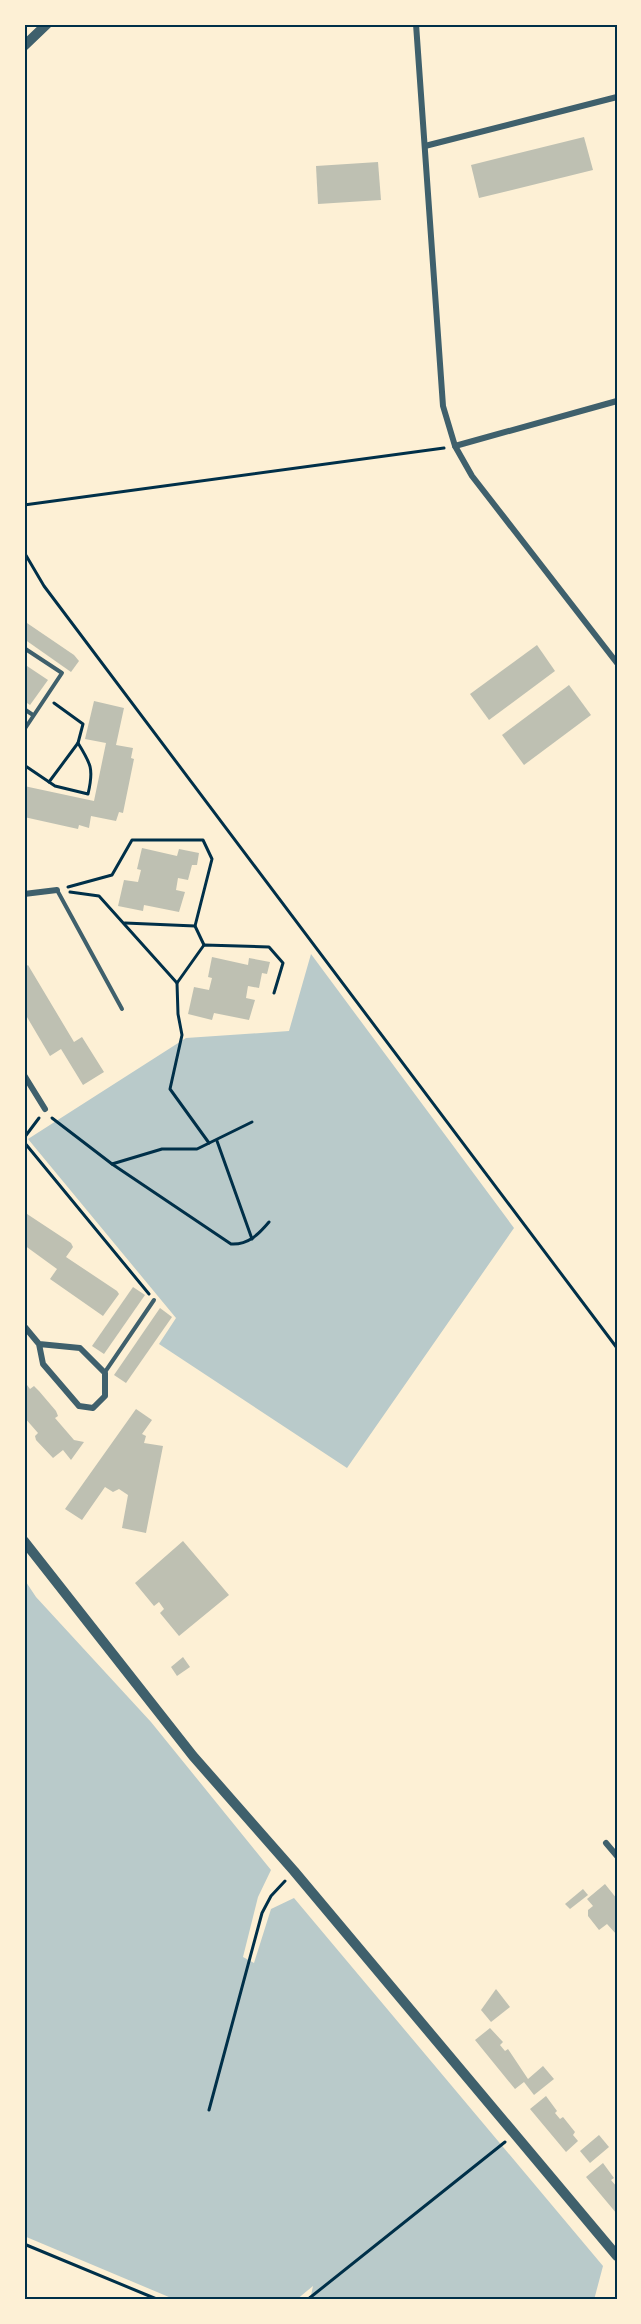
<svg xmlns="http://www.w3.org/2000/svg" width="641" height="2324" viewBox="0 0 641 2324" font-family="Barlow,sans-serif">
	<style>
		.green { fill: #b9caca }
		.building { fill: #bec0b2 }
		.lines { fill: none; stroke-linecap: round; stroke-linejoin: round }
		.path { stroke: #003049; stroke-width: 3 }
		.service { stroke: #3f606c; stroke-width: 4 }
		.minor { stroke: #3f606c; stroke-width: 6 }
		.tertiary { stroke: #3f606c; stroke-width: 10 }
		.neatline { fill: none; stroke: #003049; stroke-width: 2 }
	</style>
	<rect width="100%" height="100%" fill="#fdf0d5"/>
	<g class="green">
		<polygon points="311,954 514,1228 347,1468 159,1344 176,1318 28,1139 186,1038 289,1031"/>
		<polygon points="24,1579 36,1597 151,1722 271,1870 258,1897 243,1957 254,1963 271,1909 294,1898 603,2266 594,2300 310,2300 313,2286 296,2300 176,2300 24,2236"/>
	</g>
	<g class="building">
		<polygon points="584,137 593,170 479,198 471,165"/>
		<polygon points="378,162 381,200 318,204 316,166"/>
		<polygon points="24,621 74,655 79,661 71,672 24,639"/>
		<polygon points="537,645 555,671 489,720 470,694"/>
		<polygon points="24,664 48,680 30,705 24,701"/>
		<polygon points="569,685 591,715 524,765 502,735"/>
		<polygon points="94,701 124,708 116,745 133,748 131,758 134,759 123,813 119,812 116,821 91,816 89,828 79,825 78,829 24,817 24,786 94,801 106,743 85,739"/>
		<polygon points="142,848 177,856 179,849 199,853 197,865 192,865 188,880 178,878 176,890 185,892 179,912 144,905 143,911 118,906 124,880 138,882 141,870 137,869"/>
		<polygon points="212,957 248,965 249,958 270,962 267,974 262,973 259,988 248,986 246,998 255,1000 249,1020 214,1013 212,1020 188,1014 194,987 209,990 212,978 208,977"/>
		<polygon points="28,965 74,1042 82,1037 104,1072 83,1085 61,1049 50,1056 24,1012 24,968"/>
		<polygon points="24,1212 71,1243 73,1247 66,1257 117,1291 119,1294 103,1316 50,1279 57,1269 24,1245"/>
		<polygon points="133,1287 145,1295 104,1354 92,1346"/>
		<polygon points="160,1308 172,1317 126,1383 114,1375"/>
		<polygon points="24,1381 30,1389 34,1386 39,1391 56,1411 58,1416 55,1418 74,1440 84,1442 71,1460 63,1450 53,1458 36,1440 35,1436 38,1433 24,1417"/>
		<polygon points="136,1409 152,1420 142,1434 146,1436 144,1443 163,1446 146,1533 122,1528 128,1495 119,1489 113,1492 105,1487 82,1520 65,1509"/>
		<polygon points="183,1541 229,1595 179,1636 160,1613 164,1609 159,1602 154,1606 135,1583"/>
		<polygon points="183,1657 190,1667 177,1676 171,1667"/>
		<polygon points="605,1884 617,1899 617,1935 607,1924 599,1930 588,1916 588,1910 593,1906 587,1899"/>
		<polygon points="583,1889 588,1895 570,1909 565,1904"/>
		<polygon points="496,1989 510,2007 491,2022 481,2010"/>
		<polygon points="490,2028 503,2042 500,2045 505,2051 508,2049 528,2079 543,2066 554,2079 534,2095 524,2082 515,2089 475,2040"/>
		<polygon points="546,2096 557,2111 555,2113 560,2119 563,2117 575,2132 573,2135 578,2141 566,2152 530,2109"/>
		<polygon points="599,2135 609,2147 590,2163 580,2151"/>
		<polygon points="603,2163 614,2178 611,2180 617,2187 617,2214 586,2177"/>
	</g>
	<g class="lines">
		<g class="path">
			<polyline points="24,505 444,448"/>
			<polyline points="24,552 44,586 617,1348"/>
			<path d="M24,765L55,786L88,794C94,769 91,764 78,743L83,724L54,703"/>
			<polyline points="49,782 78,743"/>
			<polyline points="68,887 112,875 132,840 203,840 212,859 195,926 125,923"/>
			<polyline points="70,892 99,896 177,983 178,1014 182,1035 170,1089 209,1143"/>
			<polyline points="195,926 204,945"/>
			<polyline points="177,983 204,945 269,947 283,963 274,993"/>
			<polyline points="52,1118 112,1164 162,1149 197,1149 252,1122"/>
			<polyline points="24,1138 39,1118"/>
			<polyline points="217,1141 252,1239"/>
			<polyline points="24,1142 149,1294"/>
			<path d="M112,1164L231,1244C248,1245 258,1235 269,1222"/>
			<polyline points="209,2110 262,1913 271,1896 285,1881"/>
			<polyline points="24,2244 159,2300"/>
			<polyline points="307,2300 505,2142"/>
		</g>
		<g class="service">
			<polyline points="24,648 62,673 24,730"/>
			<polyline points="24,709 33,715"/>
			<polyline points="57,890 122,1009"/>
			<polyline points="105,1372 154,1300"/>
		</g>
		<g class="minor">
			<polyline points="416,24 443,406 455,446 472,476 617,663"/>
			<polyline points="425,146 617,97"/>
			<polyline points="455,446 617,401"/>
			<polyline points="24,894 57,890"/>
			<polyline points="24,1075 45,1109"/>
			<polyline points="24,1326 39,1344 43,1364 79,1406 93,1408 105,1396 105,1373 80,1348 39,1344"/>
			<polyline points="606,1843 617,1856"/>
		</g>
		<g class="tertiary">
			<polyline points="24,46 47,24"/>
			<polyline points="24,1541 193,1756 294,1871 617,2256"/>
		</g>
	</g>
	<rect width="641" height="2324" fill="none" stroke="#fdf0d5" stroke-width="51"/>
	<rect x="26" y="26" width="590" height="2272" class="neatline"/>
</svg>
